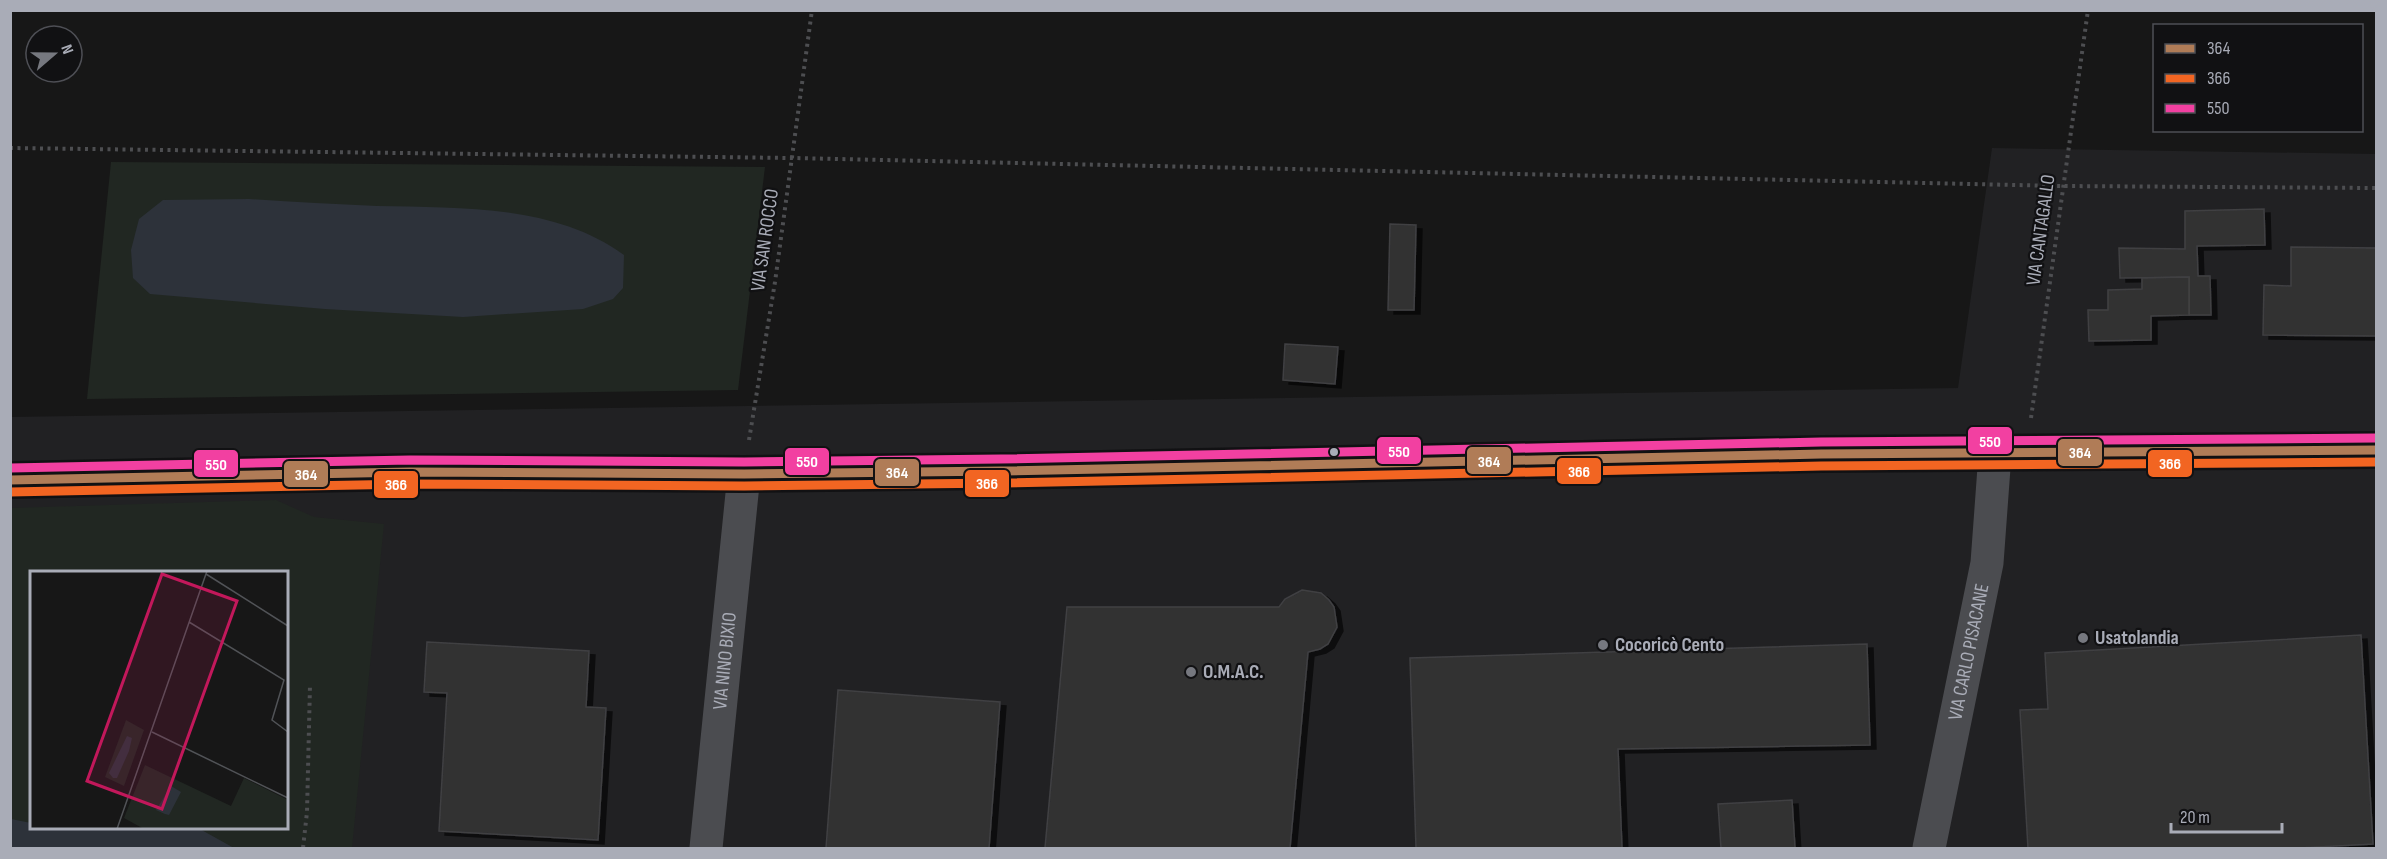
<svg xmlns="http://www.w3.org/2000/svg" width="2387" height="859" viewBox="0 0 2387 859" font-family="'Sofia Sans Condensed',sans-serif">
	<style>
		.built { fill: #212123; fill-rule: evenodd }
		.green { fill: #212722; fill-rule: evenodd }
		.water { fill: #2d323a }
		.building { fill: #303031; stroke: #404043; stroke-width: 1.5; filter: url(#shadow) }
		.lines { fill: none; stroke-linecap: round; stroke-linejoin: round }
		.path { stroke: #4d4e51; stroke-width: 4; stroke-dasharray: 3 4.5; stroke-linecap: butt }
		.minor { stroke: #4b4c50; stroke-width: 33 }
		.major { stroke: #4e4e51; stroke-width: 33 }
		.bus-1-casing { stroke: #111113; stroke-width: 14 }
		.bus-2-casing { stroke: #111113; stroke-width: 14 }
		.bus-3-casing { stroke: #111113; stroke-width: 14 }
		.bus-1 { stroke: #b07c57; stroke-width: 9 }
		.bus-2 { stroke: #f26522; stroke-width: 9 }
		.bus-3 { stroke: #f240a1; stroke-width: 9 }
		.bus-dot { fill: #a9acb7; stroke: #111113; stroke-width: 2 }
		.poi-dot { fill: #76787f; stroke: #111113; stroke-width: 2 }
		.labels { text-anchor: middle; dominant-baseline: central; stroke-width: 4.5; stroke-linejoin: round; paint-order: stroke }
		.street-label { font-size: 20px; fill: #a9acb7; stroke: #111113 }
		.poi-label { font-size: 20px; font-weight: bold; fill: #a9acb7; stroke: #111113; text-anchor: start }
		.inset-road { fill: none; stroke: #515357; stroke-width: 1.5 }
		.view { fill: #c2185b; fill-opacity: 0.15; stroke: #c2185b; stroke-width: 3 }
		.inset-edge { fill: none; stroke: #a9acb7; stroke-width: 3 }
		.line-badge { stroke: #111113; stroke-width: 2 }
		.badge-label { font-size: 16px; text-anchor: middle; font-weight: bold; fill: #fff }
	</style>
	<defs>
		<filter id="shadow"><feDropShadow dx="6" dy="4" stdDeviation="0" flood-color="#0009"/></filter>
	</defs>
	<rect width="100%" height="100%" fill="#171717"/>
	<path class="built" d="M1992,148L2376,154V848H11L10,417L1958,388ZM32,572H286V828H32Z"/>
	<g class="green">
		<polygon points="111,162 765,167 738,390 87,399"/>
		<path d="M276,500L314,517L384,524L352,848H11V508ZM32,572H286V828H32Z"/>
	</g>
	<g class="water">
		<path d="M249,199C292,202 334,204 377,206C459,208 554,204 624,255L623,288L613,299L583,309L463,317L325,309L150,294L133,278L131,250L139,219L163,200Z"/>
		<polygon points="11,819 31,823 32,828 126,829 198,828 234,848 11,848"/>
	</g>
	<g class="building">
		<polygon points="2264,209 2265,245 2197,246 2198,276 2210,276 2211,315 2189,315 2189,277 2120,278 2119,248 2185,249 2185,211"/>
		<polygon points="1390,224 1416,225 1414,310 1388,310"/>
		<polygon points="2291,247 2376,248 2376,336 2263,335 2264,285 2291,286"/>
		<polygon points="2189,277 2189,315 2151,316 2151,340 2089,341 2088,310 2108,310 2108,290 2142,289 2142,278"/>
		<polygon points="1285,344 1338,347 1335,384 1283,380"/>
		<polygon points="1302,590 1321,593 1329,600 1334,607 1337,627 1328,644 1320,649 1308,652 1290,848 1045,848 1067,607 1279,607 1285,599"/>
		<polygon points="2361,635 2373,844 2297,848 2028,848 2020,710 2048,709 2045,653"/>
		<polygon points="427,642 589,651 586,707 606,708 598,840 439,831 447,693 424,692"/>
		<polygon points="1867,644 1870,745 1618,749 1622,848 1416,848 1410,658"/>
		<polygon points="838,690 1000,702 989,848 826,848"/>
		<polygon points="1792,800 1795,848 1721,848 1718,804"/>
	</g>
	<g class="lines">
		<g class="path">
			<polyline points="10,148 792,158 2062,186 2376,188"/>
			<polyline points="2031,418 2088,10"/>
			<polyline points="749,440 775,282 812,10"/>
			<polyline points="303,848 307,812 310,685"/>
		</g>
		<g class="minor">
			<path id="s1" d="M706,848L744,474"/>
			<path id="s2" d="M1929,848L1987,563L1995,454"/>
		</g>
		<polyline class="major" points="10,480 410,472 744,474 1001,471 1821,454 2026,454 2376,450"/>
		<defs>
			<polyline id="bus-1" points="10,480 410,472 744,474 1001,471 1821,454 2376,450"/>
			<polyline id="bus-2" points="10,492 410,484 744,486 1001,483 1821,466 2376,462"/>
			<polyline id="bus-3" points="10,468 410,460 744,462 1001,459 1821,442 2376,438"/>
		</defs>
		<use href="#bus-1" class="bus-1-casing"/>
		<use href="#bus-2" class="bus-2-casing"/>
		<use href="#bus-3" class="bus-3-casing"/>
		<use href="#bus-1" class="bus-1"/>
		<use href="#bus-2" class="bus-2"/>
		<use href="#bus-3" class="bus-3"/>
	</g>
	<circle class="bus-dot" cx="1334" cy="452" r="5"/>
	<g class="poi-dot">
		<circle cx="2083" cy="638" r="6"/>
		<circle cx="1603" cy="645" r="6"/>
		<circle cx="1191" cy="672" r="6"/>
	</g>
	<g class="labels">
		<g class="street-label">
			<text transform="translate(2041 230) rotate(-82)">VIA CANTAGALLO</text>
			<text transform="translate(765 240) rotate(-82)">VIA SAN ROCCO</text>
			<text stroke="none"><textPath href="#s2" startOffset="200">VIA CARLO PISACANE</textPath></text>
			<text stroke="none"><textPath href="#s1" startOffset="188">VIA NINO BIXIO</textPath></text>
		</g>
		<g class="poi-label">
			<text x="2095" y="638">Usatolandia</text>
			<text x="1615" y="645">Cocoricò Cento</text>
			<text x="1203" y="672">O.M.A.C.</text>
		</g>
	</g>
	<g transform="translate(30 571)">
		<rect width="258" height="258" fill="#171717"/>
		<path d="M96,149L114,159L94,215L75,206ZM115,194L201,235L214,207L258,229V258H114L94,247Z" fill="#212722"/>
		<path d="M97,165L102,167L99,180L87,207H83L79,202ZM141,215L151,221L139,244L135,243L126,239Z" fill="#2d323a"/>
		<path class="inset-road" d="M176,3L258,55M159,51L254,109L242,149L258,161M122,161L258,227M87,258L177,0"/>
		<path class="view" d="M132,3L207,30L132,238L57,210Z"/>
		<rect width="258" height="258" class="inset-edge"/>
	</g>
	<g class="line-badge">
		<rect x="1967" y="426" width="46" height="29" rx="6" fill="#f240a1"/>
		<rect x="1376" y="436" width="46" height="29" rx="6" fill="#f240a1"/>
		<rect x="2057" y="438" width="46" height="29" rx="6" fill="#b07c57"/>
		<rect x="1466" y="446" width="46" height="29" rx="6" fill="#b07c57"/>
		<rect x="784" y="447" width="46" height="29" rx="6" fill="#f240a1"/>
		<rect x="2147" y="449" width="46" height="29" rx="6" fill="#f26522"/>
		<rect x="193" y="449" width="46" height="29" rx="6" fill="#f240a1"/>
		<rect x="1556" y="457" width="46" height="28" rx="6" fill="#f26522"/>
		<rect x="874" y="458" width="46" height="29" rx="6" fill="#b07c57"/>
		<rect x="283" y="460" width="46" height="28" rx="6" fill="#b07c57"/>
		<rect x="964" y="469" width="46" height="29" rx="6" fill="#f26522"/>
		<rect x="373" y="470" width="46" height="29" rx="6" fill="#f26522"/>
	</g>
	<g class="badge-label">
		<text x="1990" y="447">550</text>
		<text x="1399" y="457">550</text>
		<text x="2080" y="458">364</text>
		<text x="1489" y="467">364</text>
		<text x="807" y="467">550</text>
		<text x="2170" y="469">366</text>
		<text x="216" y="470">550</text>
		<text x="1579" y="477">366</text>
		<text x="897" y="478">364</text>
		<text x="306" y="480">364</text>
		<text x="987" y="489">366</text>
		<text x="396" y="490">366</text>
	</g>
	<rect width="2387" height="859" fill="none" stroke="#a9acb7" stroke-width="24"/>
	<rect x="2153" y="24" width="210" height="108" fill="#111113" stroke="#4e4f55" stroke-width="1.5"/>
	<rect x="2165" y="44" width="30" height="9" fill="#b07c57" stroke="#4e4f55" stroke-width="1.5"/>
	<text x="2207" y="54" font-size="18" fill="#a9acb7">364</text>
	<rect x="2165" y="74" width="30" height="9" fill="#f26522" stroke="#4e4f55" stroke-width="1.5"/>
	<text x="2207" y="84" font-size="18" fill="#a9acb7">366</text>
	<rect x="2165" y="104" width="30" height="9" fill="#f240a1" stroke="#4e4f55" stroke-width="1.5"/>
	<text x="2207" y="114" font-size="18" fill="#a9acb7">550</text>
	<g transform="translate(54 54) rotate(70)"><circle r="28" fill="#111113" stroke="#4e4f55" stroke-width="1.5"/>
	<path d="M0-4.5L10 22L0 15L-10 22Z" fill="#76787f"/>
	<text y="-9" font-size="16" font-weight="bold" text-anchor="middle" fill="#a9acb7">N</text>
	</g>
	<path d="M2171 823v9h111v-9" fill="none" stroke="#a9acb7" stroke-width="3"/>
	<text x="2180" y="823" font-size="18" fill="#a9acb7" stroke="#111113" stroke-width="4.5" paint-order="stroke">20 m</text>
</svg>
